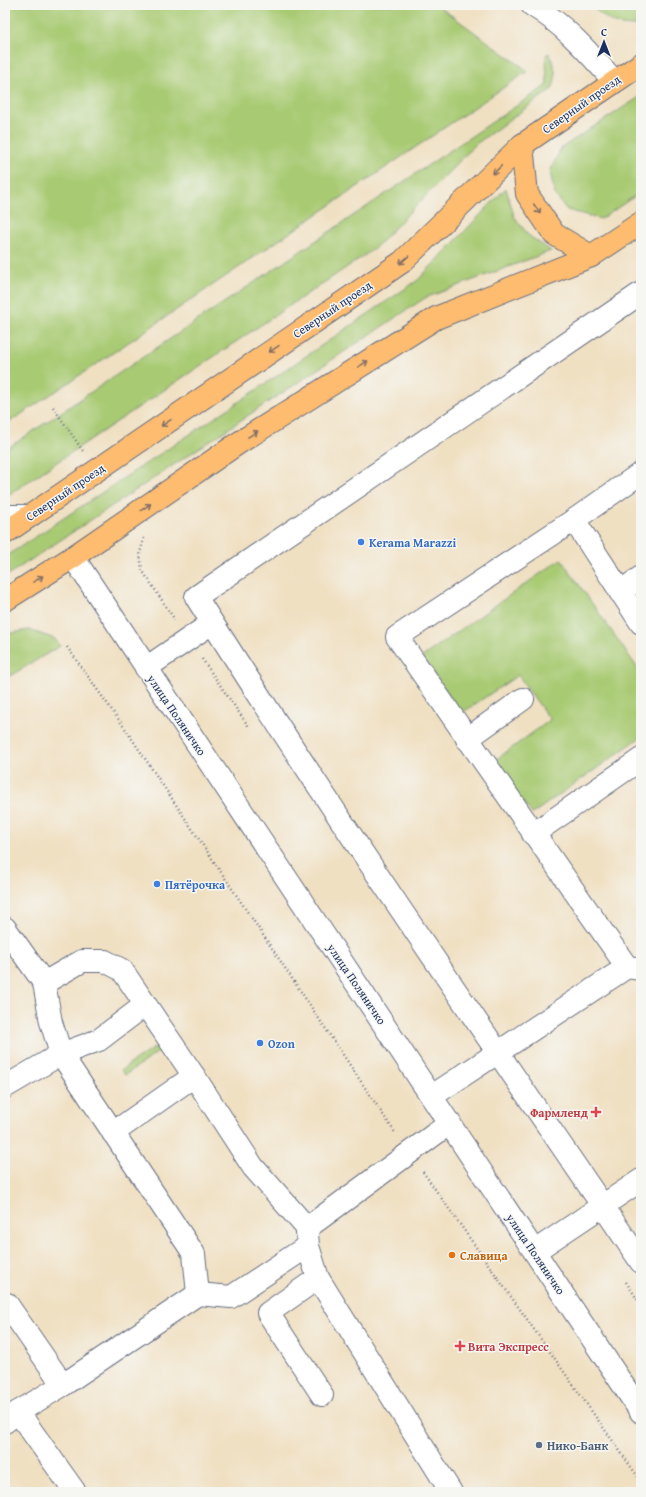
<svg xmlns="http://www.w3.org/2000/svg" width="646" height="1497" viewBox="0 0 646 1497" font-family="'Gentium Book Plus',serif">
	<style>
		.green { fill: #a8ca72; stroke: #627c68 }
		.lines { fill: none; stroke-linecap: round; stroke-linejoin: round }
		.minor-casing { stroke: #666d81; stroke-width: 24 }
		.major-casing { stroke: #666d81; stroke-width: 24 }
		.path { stroke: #666d81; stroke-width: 2.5; stroke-dasharray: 1 3; stroke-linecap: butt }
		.minor { stroke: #fff; stroke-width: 22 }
		.major { stroke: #fdbc70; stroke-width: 22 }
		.oneway { stroke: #816e66 }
		.shop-dot { fill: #3f7fe0; stroke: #f6f6f2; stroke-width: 1.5 }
		.health-dot { fill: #e0444e; stroke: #f6f6f2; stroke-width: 1.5 }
		.food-dot { fill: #e8710a; stroke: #f6f6f2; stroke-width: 1.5 }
		.service-dot { fill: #5c6f8a; stroke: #f6f6f2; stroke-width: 1.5 }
		.labels { text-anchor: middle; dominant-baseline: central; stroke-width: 3; stroke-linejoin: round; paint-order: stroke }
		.street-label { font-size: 12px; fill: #1b2f5e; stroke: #f6f6f2 }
		.shop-label { font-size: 12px; font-weight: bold; fill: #366cbe; stroke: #f6f6f2; text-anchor: start }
		.health-label { font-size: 12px; font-weight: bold; fill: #be3a42; stroke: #f6f6f2; text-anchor: end }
		.food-label { font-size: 12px; font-weight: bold; fill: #c56008; stroke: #f6f6f2; text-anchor: start }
		.service-label { font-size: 12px; font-weight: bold; fill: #4e5e75; stroke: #f6f6f2; text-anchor: start }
	</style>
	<rect width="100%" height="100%" fill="#f6f6f2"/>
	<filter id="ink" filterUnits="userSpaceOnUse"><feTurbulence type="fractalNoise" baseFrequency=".025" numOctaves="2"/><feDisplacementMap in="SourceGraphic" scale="8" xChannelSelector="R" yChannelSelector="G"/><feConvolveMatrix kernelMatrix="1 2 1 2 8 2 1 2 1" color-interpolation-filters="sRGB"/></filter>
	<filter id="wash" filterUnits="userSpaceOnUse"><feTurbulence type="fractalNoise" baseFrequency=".012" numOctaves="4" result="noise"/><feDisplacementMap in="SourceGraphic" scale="16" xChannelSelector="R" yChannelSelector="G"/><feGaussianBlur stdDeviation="0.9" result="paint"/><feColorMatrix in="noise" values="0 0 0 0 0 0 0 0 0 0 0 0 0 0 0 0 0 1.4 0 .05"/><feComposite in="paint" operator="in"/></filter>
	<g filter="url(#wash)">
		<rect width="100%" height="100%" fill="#f0e0c2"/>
		<g class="green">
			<polygon points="5,5 437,5 528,71 101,361 5,425"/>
			<path d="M594,5H641V26C615,26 611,24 592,6Z"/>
			<path d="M549,53C555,66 558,76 552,89L476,144L374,249L5,497V450L540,90L547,85L546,55Z"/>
			<polygon points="641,96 641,192 601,219 567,210 555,195 550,172 561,148"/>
			<polygon points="506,188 514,216 528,235 551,251 425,298 5,577 5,557 237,403 418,280"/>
			<polygon points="561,559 641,673 641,737 532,814 494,761 550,720 518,675 462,713 422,657"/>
			<polygon points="29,630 55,639 60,646 5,679 5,634"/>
			<polygon points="158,1045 161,1050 125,1075 121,1070"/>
		</g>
	</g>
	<g filter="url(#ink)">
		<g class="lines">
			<defs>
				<g id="minor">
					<path d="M532,5C565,25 589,53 614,81"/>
					<path d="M641,293L196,597C338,822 491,1042 641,1262"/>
					<polyline points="5,516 30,516"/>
					<polyline points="574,520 641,623"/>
					<polyline points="73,557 641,1412"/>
					<polyline points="620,592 641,577"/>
					<polyline points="146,668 212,623"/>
					<polyline points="467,739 523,699"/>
					<polyline points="533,834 641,759"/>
					<polyline points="5,928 44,983 82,961 105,961 122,970 194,1076 113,1133"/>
					<polyline points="627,967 397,637 574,520 641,473"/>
					<polyline points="44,983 51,1022 61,1054 194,1254 198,1294"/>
					<polyline points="194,1076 253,1167 307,1228 450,1123"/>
					<polyline points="5,1087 61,1054 99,1040 145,1005"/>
					<polyline points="432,1096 627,967 641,969"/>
					<polyline points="307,1233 308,1246 318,1278 451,1492"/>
					<polyline points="535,1251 641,1180"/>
					<polyline points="318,1278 268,1313 322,1395"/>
					<polyline points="5,1304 7,1304 63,1385 198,1294 231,1297 308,1246"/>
					<polyline points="18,1412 63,1385"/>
					<polyline points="5,1422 18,1412 75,1492"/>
				</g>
				<g id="major">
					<polyline points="522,145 527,194 554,234 591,256"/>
					<polyline points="5,533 402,262 522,145 641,64"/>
					<polyline points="5,600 73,557 237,444 436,318 591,256 641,223"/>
				</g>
			</defs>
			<use href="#minor" class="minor-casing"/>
			<use href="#major" class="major-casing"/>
			<g class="path">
				<polyline points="53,407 83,451"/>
				<polyline points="144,538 140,553 142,570 175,620"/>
				<polyline points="67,647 124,727 396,1134"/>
				<polyline points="202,659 249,727"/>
				<polyline points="423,1172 641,1481"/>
				<polyline points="626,1282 641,1305"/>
			</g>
			<use href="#minor" class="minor"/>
			<use href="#major" class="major"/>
		</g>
		<defs><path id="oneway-shaft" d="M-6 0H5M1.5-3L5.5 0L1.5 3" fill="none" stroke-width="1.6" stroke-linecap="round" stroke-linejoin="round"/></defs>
		<g class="oneway">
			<use href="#oneway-shaft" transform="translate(497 170) rotate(136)"/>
			<use href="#oneway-shaft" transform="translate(537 209) rotate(56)"/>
			<use href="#oneway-shaft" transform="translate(404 260) rotate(139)"/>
			<use href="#oneway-shaft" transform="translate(274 349) rotate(146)"/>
			<use href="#oneway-shaft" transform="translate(363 364) rotate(-32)"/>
			<use href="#oneway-shaft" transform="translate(166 423) rotate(146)"/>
			<use href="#oneway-shaft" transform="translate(253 434) rotate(-32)"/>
			<use href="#oneway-shaft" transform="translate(146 507) rotate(-35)"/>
			<use href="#oneway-shaft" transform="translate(38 579) rotate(-32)"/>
		</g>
	</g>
	<g class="shop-dot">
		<circle cx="361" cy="542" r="4"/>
		<circle cx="157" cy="884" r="4"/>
		<circle cx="260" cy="1043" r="4"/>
	</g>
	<g class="health-dot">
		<path d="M594 1106h4v4h4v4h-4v4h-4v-4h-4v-4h4z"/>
		<path d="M458 1340h4v4h4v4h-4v4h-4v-4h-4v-4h4z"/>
	</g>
	<circle class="food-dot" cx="452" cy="1255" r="4"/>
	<circle class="service-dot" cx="539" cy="1445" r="4"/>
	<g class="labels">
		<g class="street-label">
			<text transform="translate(581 104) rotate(-35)">Северный проезд</text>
			<text transform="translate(332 309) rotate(-34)">Северный проезд</text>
			<text transform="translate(65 492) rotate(-34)">Северный проезд</text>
			<text transform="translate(177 715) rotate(56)">улица Поляничко</text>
			<text transform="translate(357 984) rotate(56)">улица Поляничко</text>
			<text transform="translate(536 1254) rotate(56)">улица Поляничко</text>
		</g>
		<g class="shop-label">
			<text x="369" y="542">Kerama Marazzi</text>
			<text x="165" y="884">Пятёрочка</text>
			<text x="268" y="1043">Ozon</text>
		</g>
		<g class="health-label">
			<text x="588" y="1112">Фармленд</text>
			<text x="468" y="1346" text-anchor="start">Вита Экспресс</text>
		</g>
		<g class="food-label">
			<text x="460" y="1255">Славица</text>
		</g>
		<g class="service-label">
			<text x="547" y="1445">Нико-Банк</text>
		</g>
	</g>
	<rect width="646" height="1497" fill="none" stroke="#f6f6f2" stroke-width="20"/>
	<g transform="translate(604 42)" stroke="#f6f6f2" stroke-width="3" paint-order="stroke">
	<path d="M0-3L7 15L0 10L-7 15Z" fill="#1b2f5e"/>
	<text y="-6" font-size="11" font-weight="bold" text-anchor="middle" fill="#1b2f5e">С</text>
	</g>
</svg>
